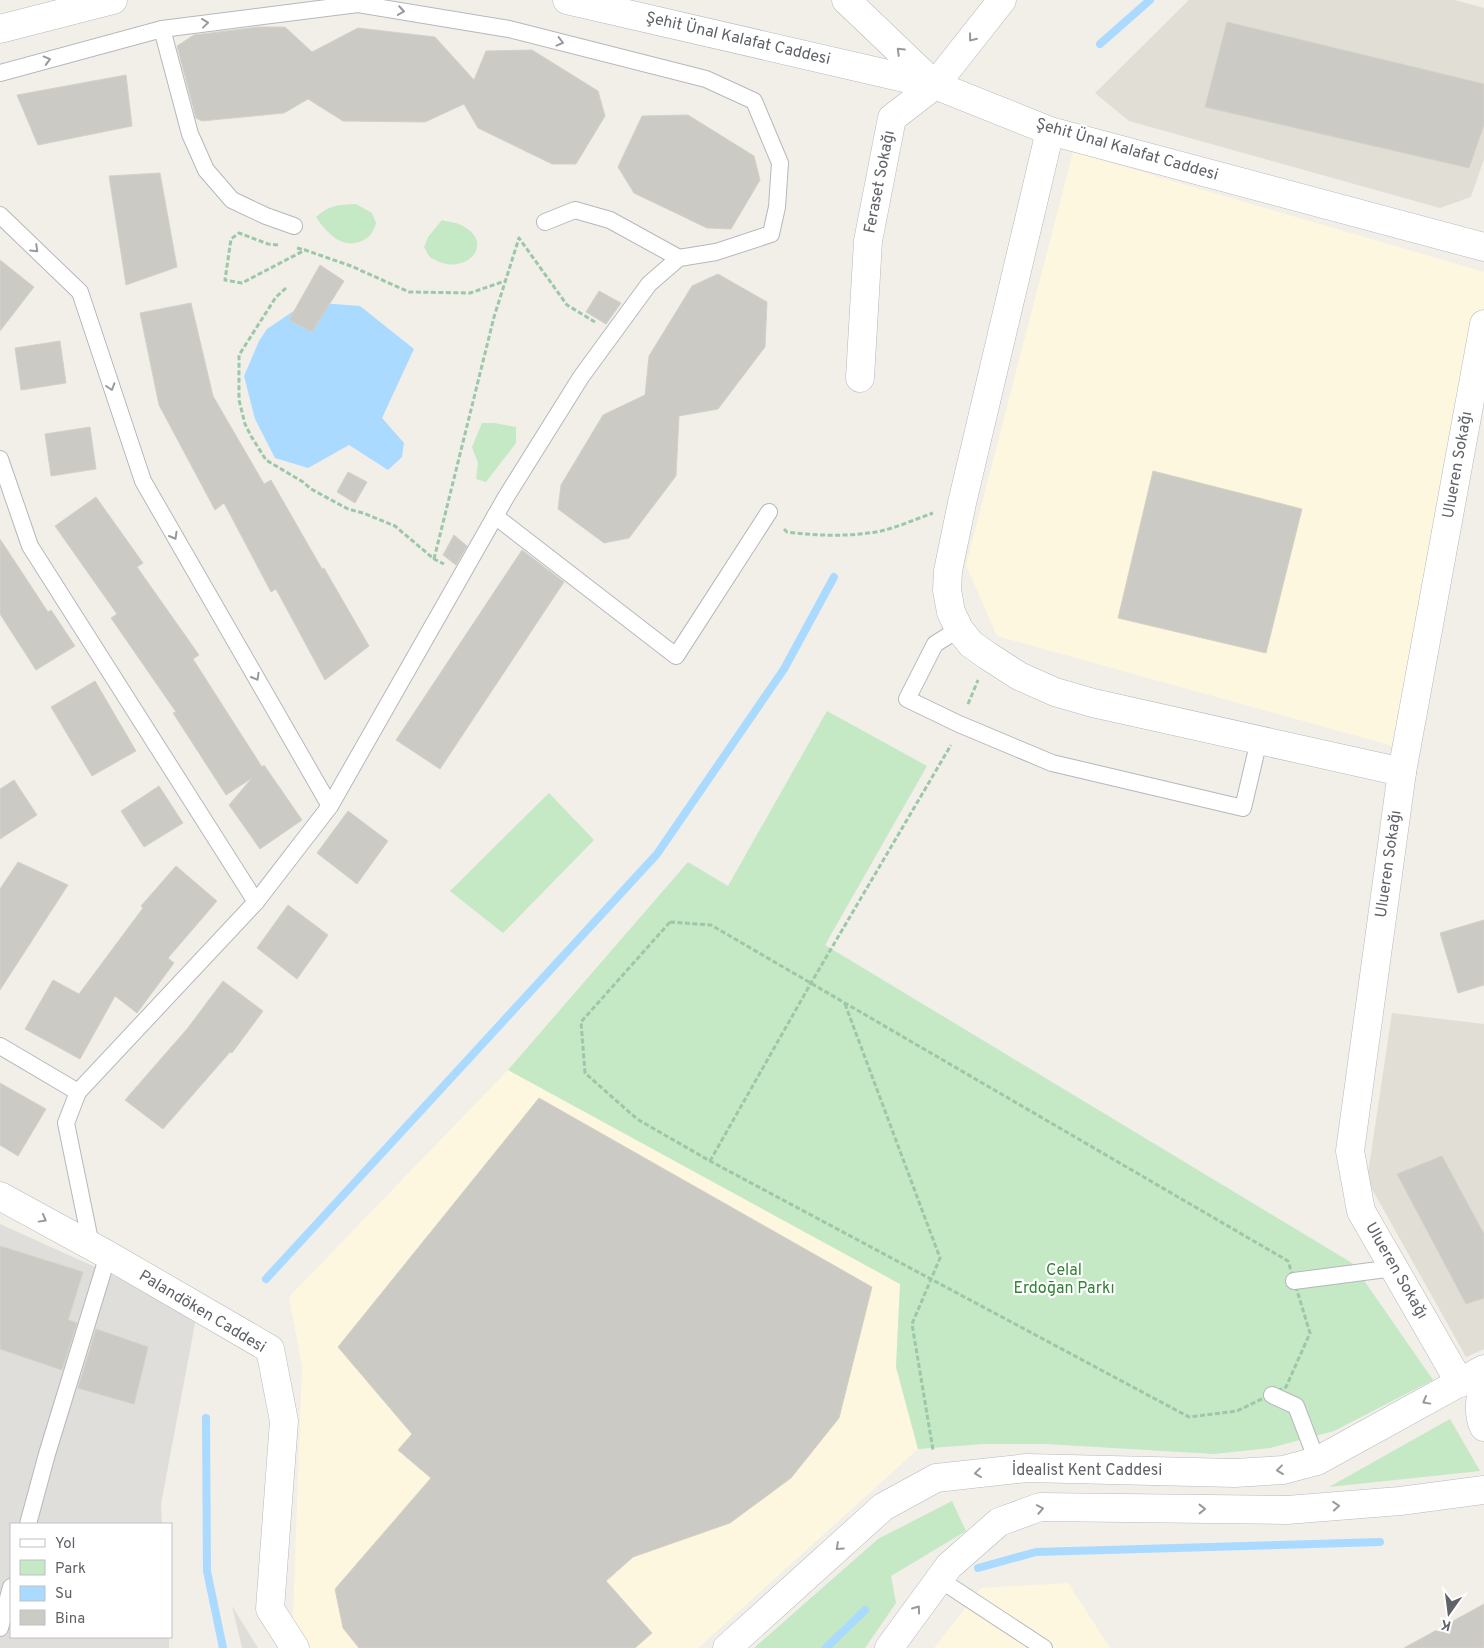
<svg xmlns="http://www.w3.org/2000/svg" width="1484" height="1648" viewBox="0 0 1484 1648" font-family="Overpass,sans-serif">
	<style>
		.commercial { fill: #fef7e0 }
		.industrial { fill: #e0deda }
		.education { fill: #e1ded6 }
		.green { fill: #c5e8c5 }
		.water { fill: #aadaff }
		.lines { fill: none; stroke-linecap: round; stroke-linejoin: round }
		.stream { stroke: #aadaff; stroke-width: 8 }
		.building { fill: #cccac5; stroke: #d6d1c6 }
		.lane-casing { stroke: #b5b8bc; stroke-width: 18 }
		.street-casing { stroke: #b5b8bc; stroke-width: 29 }
		.secondary-casing { stroke: #b6babf; stroke-width: 29 }
		.path { stroke: #9cc7a9; stroke-width: 3; stroke-dasharray: 5 2.5; stroke-linecap: butt }
		.lane { stroke: #fff; stroke-width: 16 }
		.street { stroke: #fff; stroke-width: 28 }
		.secondary { stroke: #fff; stroke-width: 28 }
		.oneway { stroke: #979a9d }
		.labels { text-anchor: middle; dominant-baseline: central; stroke-width: 4.5; stroke-linejoin: round; paint-order: stroke }
		.street-label { font-size: 16px; fill: #5f6368; stroke: #fff }
		.park-label { font-size: 16px; fill: #348238; stroke: #fff }
	</style>
	<rect width="100%" height="100%" fill="#f1efe8"/>
	<g class="commercial">
		<polygon points="1073,152 1484,272 1484,375 1393,746 997,636 966,565"/>
		<polygon points="508,1070 900,1284 896,1367 918,1449 698,1648 292,1648 302,1367 289,1297"/>
		<polygon points="1068,1583 1110,1648 934,1648 981,1588"/>
	</g>
	<g class="industrial">
		<polygon points="0,1224 197,1313 161,1504 162,1524 11,1524 11,1637 169,1637 169,1648 0,1648"/>
		<polygon points="232,1606 258,1648 242,1648"/>
	</g>
	<g class="education">
		<polygon points="1189,0 1455,0 1484,8 1484,159 1471,197 1440,208 1129,121 1095,93"/>
		<polygon points="1392,1013 1484,1024 1484,1349 1466,1357 1367,1180"/>
	</g>
	<g class="green">
		<path d="M356,204L372,213L376,223C375,227 373,231 371,234C369,237 365,239 362,241C342,250 326,232 316,217C330,205 337,205 356,204Z"/>
		<path d="M442,220C448,222 456,222 461,225C496,242 468,275 437,261C435,259 432,259 430,257C428,255 426,250 424,247L428,237Z"/>
		<polygon points="482,423 494,423 516,427 516,443 486,482 476,479 478,463 472,447"/>
		<polygon points="827,711 927,766 825,945 1352,1263 1433,1380 1334,1431 1270,1448 1214,1454 1046,1444 984,1444 918,1449 896,1367 900,1284 508,1070 688,862 728,886"/>
		<polygon points="549,793 594,840 503,933 450,891"/>
		<polygon points="1450,1419 1480,1471 1329,1487"/>
		<polygon points="952,1501 966,1531 891,1576 896,1603 865,1648 754,1648 878,1539"/>
	</g>
	<polygon class="water" points="307,302 360,306 414,349 382,418 404,443 402,457 388,470 349,445 308,468 275,458 255,419 244,376 259,341 267,329"/>
	<g class="lines">
		<g class="stream">
			<polyline points="1100,44 1150,0"/>
			<polyline points="266,1279 657,854 784,669 834,577"/>
			<polyline points="206,1418 207,1571 223,1648"/>
			<polyline points="978,1568 1036,1552 1380,1542"/>
			<polyline points="826,1648 865,1610"/>
		</g>
	</g>
	<g class="building">
		<polygon points="1227,22 1484,84 1484,125 1469,168 1205,107"/>
		<polygon points="258,27 285,27 312,52 358,28 435,37 474,80 486,51 532,50 598,91 605,116 576,164 552,164 478,128 464,104 425,122 343,121 308,99 284,113 202,121 196,118 177,46 194,35"/>
		<polygon points="126,75 132,126 38,145 17,95"/>
		<polygon points="688,115 754,156 760,180 731,229 707,228 634,193 618,167 642,116"/>
		<polygon points="160,173 177,267 126,285 109,176"/>
		<polygon points="0,260 34,287 0,331"/>
		<polygon points="320,265 344,281 312,332 289,320"/>
		<polygon points="718,274 767,302 765,347 718,409 679,416 676,476 629,538 604,543 558,509 561,485 603,415 645,395 649,356 692,286"/>
		<polygon points="599,291 621,303 606,324 586,312"/>
		<polygon points="191,303 213,396 264,484 271,480 322,569 324,568 369,646 325,680 276,589 271,592 224,503 215,510 159,405 140,313"/>
		<polygon points="60,341 66,383 21,390 15,348"/>
		<polygon points="90,427 96,469 51,476 45,434"/>
		<polygon points="1153,471 1302,509 1266,653 1118,618"/>
		<polygon points="348,472 367,482 355,503 337,492"/>
		<polygon points="96,497 143,563 137,567 199,655 193,659 262,767 264,765 302,820 260,849 229,805 252,778 226,795 173,713 176,712 111,618 117,614 55,526"/>
		<polygon points="454,535 467,546 456,565 443,555"/>
		<polygon points="0,539 48,612 51,610 75,646 36,670 0,614"/>
		<polygon points="522,550 564,582 440,769 396,740"/>
		<polygon points="95,681 136,751 92,776 51,707"/>
		<polygon points="14,780 37,815 0,839 0,789"/>
		<polygon points="159,786 183,823 144,847 121,811"/>
		<polygon points="348,811 388,841 357,884 317,853"/>
		<polygon points="18,862 68,885 0,990 0,889"/>
		<polygon points="176,866 217,901 168,958 174,963 137,1013 115,996 80,1059 25,1029 53,980 79,994 143,908 141,906"/>
		<polygon points="288,905 328,935 297,979 257,948"/>
		<polygon points="1484,920 1484,985 1458,993 1440,933"/>
		<polygon points="223,981 263,1011 232,1053 230,1052 163,1129 125,1100 187,1029"/>
		<polygon points="0,1083 46,1109 18,1156 0,1145"/>
		<polygon points="539,1098 872,1287 839,1418 791,1478 730,1523 633,1557 606,1581 652,1633 635,1648 359,1648 343,1628 335,1589 431,1478 398,1450 412,1434 338,1347"/>
		<polygon points="1442,1156 1484,1234 1484,1298 1466,1304 1397,1174"/>
		<polygon points="0,1246 83,1272 68,1320 77,1323 62,1370 0,1349"/>
		<polygon points="96,1329 148,1347 134,1404 78,1388"/>
		<polygon points="1484,1604 1484,1648 1404,1648"/>
	</g>
	<g class="lines">
		<defs>
			<g id="lane">
				<polyline points="162,29 190,134 206,170 232,200 266,216 294,226"/>
				<polyline points="0,73 162,29 358,4 509,29 706,79 754,101 780,163 777,207 771,234 716,252 679,258 649,284 581,377 506,497 330,806 256,902 78,1092 66,1123 91,1245"/>
				<polyline points="0,215 80,292 143,481 330,806"/>
				<polyline points="545,222 575,210 610,220 679,258"/>
				<polyline points="0,459 30,546 256,902"/>
				<polyline points="495,516 676,656 769,512"/>
				<polyline points="959,629 935,644 907,699 959,724 1052,763 1243,808 1259,740"/>
				<polyline points="0,1046 78,1092"/>
				<polyline points="1294,1281 1394,1268"/>
				<polyline points="1272,1395 1296,1406 1317,1461"/>
				<polyline points="28,1524 47,1454 108,1255"/>
				<polyline points="939,1579 1044,1648"/>
				<polyline points="0,1628 11,1587"/>
			</g>
			<g id="street">
				<polyline points="846,0 935,85"/>
				<polyline points="1050,131 962,503 948,571 947,590 951,612 959,629 971,644 988,656 1019,676 1055,692 1093,703 1402,772"/>
				<polyline points="860,378 868,241 892,118 935,85 1002,0"/>
				<polyline points="1460,1383 1361,1211 1350,1151 1402,772 1484,324"/>
			</g>
			<g id="secondary">
				<polyline points="567,0 935,85 1050,131 1484,247"/>
				<polyline points="0,29 113,0"/>
				<polyline points="0,1196 108,1255 270,1349 284,1421 270,1609 295,1648"/>
				<path d="M1484,1386C1479,1397 1478,1416 1484,1427"/>
				<polyline points="727,1648 883,1507 936,1478 1027,1468 1235,1473 1283,1470 1317,1461 1484,1369"/>
				<polyline points="889,1648 949,1566 999,1522 1040,1507 1287,1510 1400,1501 1484,1490"/>
			</g>
		</defs>
		<use href="#lane" class="lane-casing"/>
		<use href="#street" class="street-casing"/>
		<use href="#secondary" class="secondary-casing"/>
		<g class="path">
			<polyline points="278,245 268,244 239,233 231,239 225,280 242,283 305,250 351,266 409,292 470,293 505,281"/>
			<polyline points="297,248 305,250"/>
			<polyline points="286,288 276,297 239,355 239,400 245,424 251,436 266,460 303,482 311,489 348,509 363,513 395,526 434,559 444,564"/>
			<path d="M784,529L787,532C818,536 850,537 881,531C898,527 916,519 933,513"/>
			<polyline points="434,559 494,317 519,238 567,305 595,322"/>
			<polyline points="968,704 978,680"/>
			<polygon points="670,922 711,925 1288,1261 1310,1333 1286,1387 1237,1411 1189,1417 710,1161 637,1119 585,1073 581,1022"/>
			<polyline points="845,1004 940,1258 912,1324 933,1450"/>
			<polyline points="710,1161 811,983 951,745"/>
		</g>
		<use href="#lane" class="lane"/>
		<use href="#street" class="street"/>
		<use href="#secondary" class="secondary"/>
	</g>
	<defs><path id="oneway-chevron" d="M-2-3.5L2.5 0L-2 3.5" fill="none" stroke-width="1.6" stroke-linecap="round" stroke-linejoin="round" transform="scale(1.25)"/></defs>
	<g class="oneway">
		<use href="#oneway-chevron" transform="translate(401 11) rotate(9)"/>
		<use href="#oneway-chevron" transform="translate(205 23) rotate(-7)"/>
		<use href="#oneway-chevron" transform="translate(972 38) rotate(128)"/>
		<use href="#oneway-chevron" transform="translate(560 42) rotate(14)"/>
		<use href="#oneway-chevron" transform="translate(900 51) rotate(-136)"/>
		<use href="#oneway-chevron" transform="translate(47 60) rotate(-15)"/>
		<use href="#oneway-chevron" transform="translate(35 249) rotate(44)"/>
		<use href="#oneway-chevron" transform="translate(111 387) rotate(72)"/>
		<use href="#oneway-chevron" transform="translate(174 536) rotate(60)"/>
		<use href="#oneway-chevron" transform="translate(256 677) rotate(60)"/>
		<use href="#oneway-chevron" transform="translate(43 1219) rotate(29)"/>
		<use href="#oneway-chevron" transform="translate(1426 1401) rotate(151)"/>
		<use href="#oneway-chevron" transform="translate(1280 1470) rotate(173)"/>
		<use href="#oneway-chevron" transform="translate(978 1473) rotate(173)"/>
		<use href="#oneway-chevron" transform="translate(1336 1506) rotate(-5)"/>
		<use href="#oneway-chevron" transform="translate(1040 1509) rotate(-11)"/>
		<use href="#oneway-chevron" transform="translate(1202 1509)"/>
		<use href="#oneway-chevron" transform="translate(839 1547) rotate(138)"/>
		<use href="#oneway-chevron" transform="translate(917 1609) rotate(-54)"/>
	</g>
	<g class="labels">
		<g class="street-label">
			<text transform="translate(738 39) rotate(13)">Şehit Ünal Kalafat Caddesi</text>
			<text transform="translate(1127 150) rotate(16)">Şehit Ünal Kalafat Caddesi</text>
			<text transform="translate(880 182) rotate(-79)">Feraset Sokağı</text>
			<text transform="translate(1458 465) rotate(-80)">Ulueren Sokağı</text>
			<text transform="translate(1389 864) rotate(-82)">Ulueren Sokağı</text>
			<text transform="translate(1396 1271) rotate(60)">Ulueren Sokağı</text>
			<text transform="translate(202 1312) rotate(31)">Palandöken Caddesi</text>
			<text x="1087" y="1471">İdealist Kent Caddesi</text>
		</g>
		<g class="park-label">
			<text x="1064" y="1271">Celal<tspan x="1064" dy="18">Erdoğan Parkı</tspan></text>
		</g>
	</g>
	<rect x="10" y="1523" width="162" height="115" fill="#ffffff" stroke="#bfc1c3"/>
	<rect x="20" y="1539" width="25" height="8" fill="#ffffff" stroke="#bfc1c3"/>
	<text x="55" y="1548" font-size="15" fill="#5f6368">Yol</text>
	<rect x="20" y="1560" width="25" height="15" fill="#c5e8c5" stroke="#bfc1c3"/>
	<text x="55" y="1573" font-size="15" fill="#5f6368">Park</text>
	<rect x="20" y="1586" width="25" height="15" fill="#aadaff" stroke="#bfc1c3"/>
	<text x="55" y="1598" font-size="15" fill="#5f6368">Su</text>
	<rect x="20" y="1610" width="25" height="15" fill="#cccac5" stroke="#bfc1c3"/>
	<text x="55" y="1623" font-size="15" fill="#5f6368">Bina</text>
	<g transform="translate(1449 1613) rotate(194)" stroke="#ffffff" stroke-width="4" paint-order="stroke">
	<path d="M0-4L9 19L0 12L-9 19Z" fill="#5f6368"/>
	<text y="-8" font-size="14" font-weight="bold" text-anchor="middle" fill="#5f6368">K</text>
	</g>
</svg>
